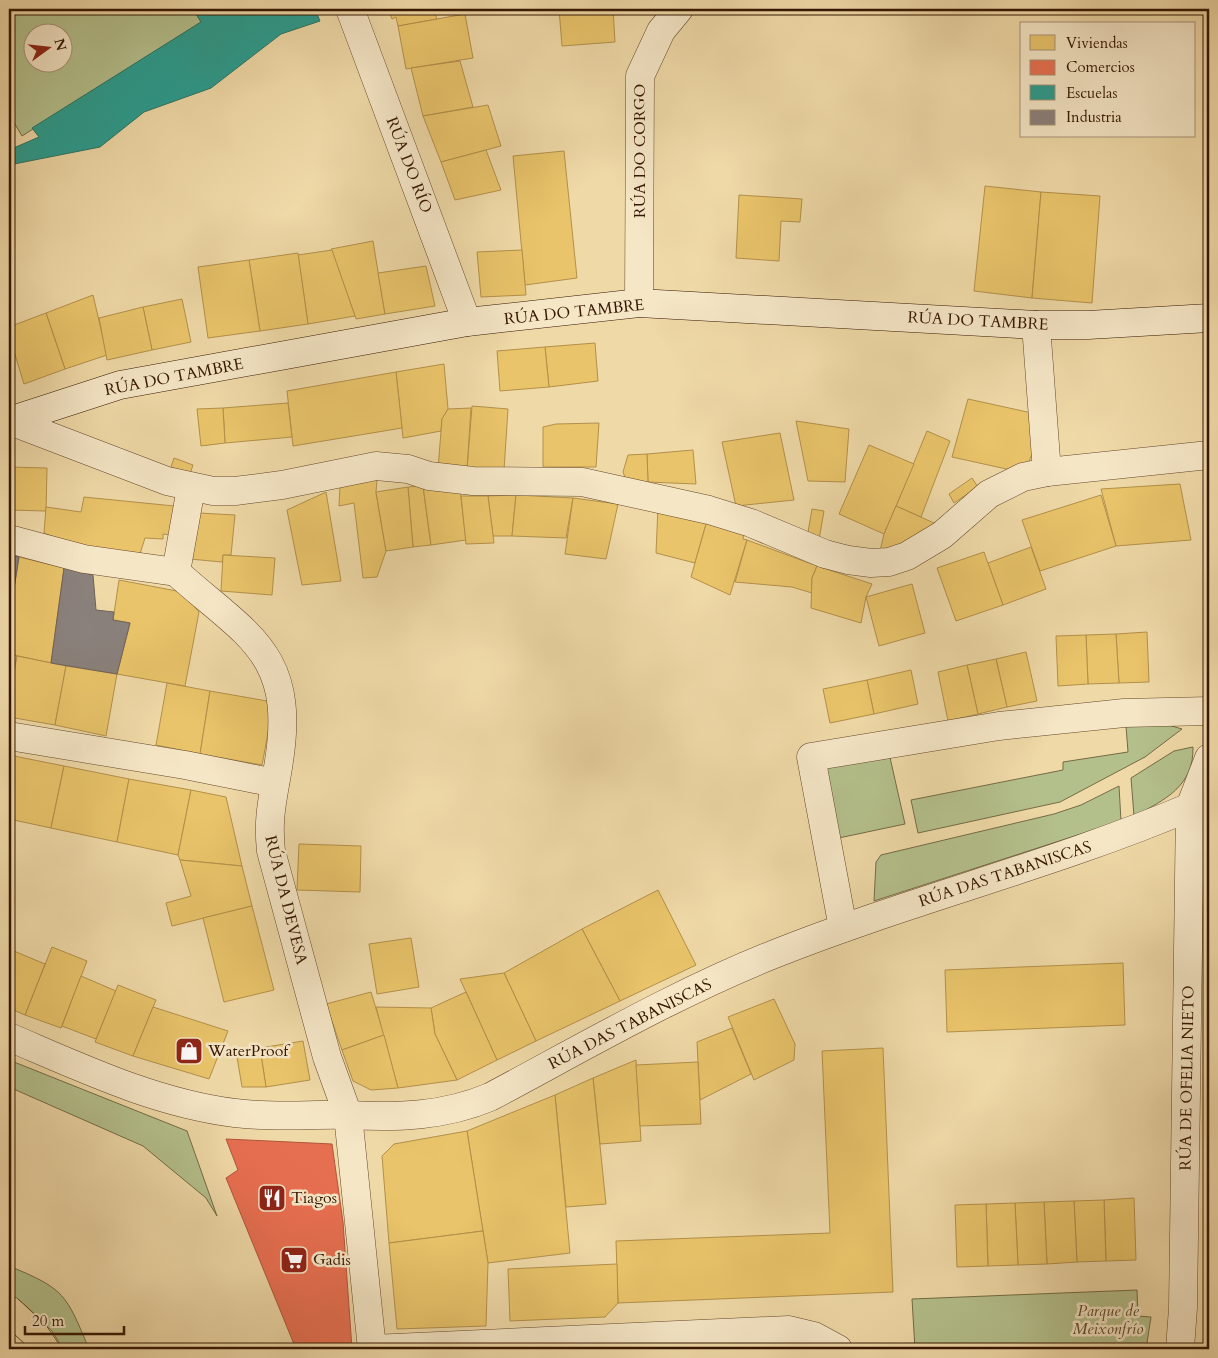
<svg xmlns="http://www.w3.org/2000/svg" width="1218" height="1358" viewBox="0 0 1218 1358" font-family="Cardo,serif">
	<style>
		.green { fill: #b4c08c; stroke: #746b46; fill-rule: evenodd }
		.homes { fill: #e9c46a; stroke: #b3904a }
		.shops { fill: #e76f51; stroke: #b25439 }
		.schools { fill: #2a9d8f; stroke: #2d7464 }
		.industry { fill: #8a817c; stroke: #706157 }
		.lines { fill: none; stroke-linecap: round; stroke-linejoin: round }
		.street-casing { stroke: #64472a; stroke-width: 29 }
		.secondary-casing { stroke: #351600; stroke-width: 29 }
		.primary-casing { stroke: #351600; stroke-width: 29 }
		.street { stroke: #f5e6c6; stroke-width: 28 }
		.secondary { stroke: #f5e6c6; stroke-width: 28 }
		.primary { stroke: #efd9a7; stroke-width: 28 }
		.labels { text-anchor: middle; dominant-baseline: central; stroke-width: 5; stroke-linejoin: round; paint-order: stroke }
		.street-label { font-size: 16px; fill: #351600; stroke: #f5e6c6 }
		.poi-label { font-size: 16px; fill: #351600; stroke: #f5e6c6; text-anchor: start }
		.park-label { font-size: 16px; font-style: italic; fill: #5b492a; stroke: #f5e6c6 }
	</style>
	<rect width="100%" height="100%" fill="#efd9a7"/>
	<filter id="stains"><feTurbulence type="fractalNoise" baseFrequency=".004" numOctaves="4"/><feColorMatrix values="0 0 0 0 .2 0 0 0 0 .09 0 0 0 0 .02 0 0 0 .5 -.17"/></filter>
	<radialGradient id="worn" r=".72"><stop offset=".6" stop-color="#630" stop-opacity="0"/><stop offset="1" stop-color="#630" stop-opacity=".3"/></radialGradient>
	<g class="green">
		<path d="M20,9H193L201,22L22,136L9,114V16ZM32,32H62V62H32Z"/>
		<polygon points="1165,724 1182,729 1145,757 1060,802 918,833 911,800 1063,770 1063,762 1128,752 1126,726"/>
		<path d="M1193,747C1194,786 1165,800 1134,816L1131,778L1174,751Z"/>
		<polygon points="889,753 905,824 834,839 819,769"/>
		<polygon points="1119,786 1121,821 874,901 876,862 881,855 1054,814 1081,805"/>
		<polygon points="9,1060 187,1131 217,1216 206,1198 143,1146 9,1087"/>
		<path d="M9,1266C65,1289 66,1294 89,1349H63L52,1331L9,1293Z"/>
		<polygon points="1137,1290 1138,1316 1151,1317 1146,1349 915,1349 912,1299"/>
	</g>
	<g class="homes">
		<polygon points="388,9 433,9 437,19 398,26 396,17 392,19"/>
		<polygon points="559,9 613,9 615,42 562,46"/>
		<polygon points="465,14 473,58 406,69 398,26"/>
		<polygon points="460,61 473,107 423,116 411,68"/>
		<polygon points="488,105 501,146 441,162 423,116"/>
		<polygon points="486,150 501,190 455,200 441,162"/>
		<polygon points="564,151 577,278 525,285 513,156"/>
		<polygon points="985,186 1041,192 1032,298 974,291"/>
		<polygon points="1041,192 1100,196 1092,303 1032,298"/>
		<polygon points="739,195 802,199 800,222 781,221 779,261 736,258"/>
		<polygon points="373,241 385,314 356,319 331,249"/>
		<polygon points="332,250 355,316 308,324 298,255"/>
		<polygon points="522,250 526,295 481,297 477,252"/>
		<polygon points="298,253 308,324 260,331 249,260"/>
		<polygon points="249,260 260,331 208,338 198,267"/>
		<polygon points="426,266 435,306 385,314 378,273"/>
		<polygon points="93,295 107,355 65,369 46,313"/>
		<polygon points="182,299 191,342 152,350 143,307"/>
		<polygon points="143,307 152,350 107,360 99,318"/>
		<polygon points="46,313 65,369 24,384 9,335 9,327"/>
		<polygon points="595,343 598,381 549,387 545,347"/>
		<polygon points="545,347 549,387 500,391 497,351"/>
		<polygon points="444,364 448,409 442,419 441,431 403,438 396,372"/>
		<polygon points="396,372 402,428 293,446 287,391"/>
		<polygon points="968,399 1032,413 1035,447 1027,466 1011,470 952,457"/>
		<polygon points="288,403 292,437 225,443 223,408"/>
		<polygon points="472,406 508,409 504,470 467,469"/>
		<polygon points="223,408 225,443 201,446 197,409"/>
		<polygon points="471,408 467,469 438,469 442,419 448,409"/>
		<polygon points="796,421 849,429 845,482 808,481"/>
		<polygon points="599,423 596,467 543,467 543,427 556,424"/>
		<polygon points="927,431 950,441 921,517 896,506"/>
		<polygon points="780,433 794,500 736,506 722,442"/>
		<polygon points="869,445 914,464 884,534 839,514"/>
		<polygon points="693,450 696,484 648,482 647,454"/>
		<polygon points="647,454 648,482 648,488 626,480 623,472 628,455"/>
		<polygon points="174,458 193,465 190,474 171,467"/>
		<polygon points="9,467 47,468 46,511 9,510"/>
		<polygon points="972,478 978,487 954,503 949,494"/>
		<polygon points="359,479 377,480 376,492 386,551 377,577 363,578 354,503 339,506 340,486"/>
		<polygon points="1180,484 1191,540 1116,546 1101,489"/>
		<polygon points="423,486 431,545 413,547 408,487"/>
		<polygon points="423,486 460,489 466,540 431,545"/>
		<polygon points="408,487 413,547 386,551 376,492"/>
		<polygon points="326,492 341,581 302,585 287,510"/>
		<polygon points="516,495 512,536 493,536 488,496"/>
		<polygon points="516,495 573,498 566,538 512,536"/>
		<polygon points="1101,495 1116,546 1040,571 1022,520"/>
		<polygon points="461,496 488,496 494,543 466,544"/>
		<polygon points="84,497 174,506 171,535 163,534 163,539 145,538 139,557 76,546 44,533 46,507 81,512"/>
		<polygon points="573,498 618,504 606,559 565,554"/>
		<polygon points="896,506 934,523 936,527 893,549 880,551 884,534"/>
		<polygon points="658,507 708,517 695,563 656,553"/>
		<polygon points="812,509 824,511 819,540 807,538"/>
		<polygon points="199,513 235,515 231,555 223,555 222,562 190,559"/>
		<polygon points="708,517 744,532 743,539 747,540 730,595 691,577"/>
		<polygon points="747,540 817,566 812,578 812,593 792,587 735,582"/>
		<polygon points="1031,547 1046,589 1003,605 988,563"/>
		<polygon points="984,552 1003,605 956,621 937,568"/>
		<polygon points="223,555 275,558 272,595 221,591"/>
		<polygon points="19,557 64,568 51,663 9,654 9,620"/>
		<polygon points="817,566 872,584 866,597 861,623 811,608 812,578"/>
		<polygon points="119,580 182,592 199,612 185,686 117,674 130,623 113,620"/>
		<polygon points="912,584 925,633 879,646 866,597"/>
		<polygon points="1147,632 1149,682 1119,683 1116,634"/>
		<polygon points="1116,634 1119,683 1088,684 1086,635"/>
		<polygon points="1086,635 1088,684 1058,686 1056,636"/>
		<polygon points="1026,652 1037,701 1007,707 996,659"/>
		<polygon points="9,654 17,656 9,699"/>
		<polygon points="17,656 66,666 55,725 9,717 9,699"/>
		<polygon points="996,659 1007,707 978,714 967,665"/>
		<polygon points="967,665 978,714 948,721 938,672"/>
		<polygon points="66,666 117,674 106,736 55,725"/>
		<polygon points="911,670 918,704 874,714 867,680"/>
		<polygon points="867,680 874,714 830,723 823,689"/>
		<polygon points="167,683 210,691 200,754 156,745"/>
		<polygon points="210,691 267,701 270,722 262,765 200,754"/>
		<polygon points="9,755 64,766 51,828 9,819"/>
		<polygon points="64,766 129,779 117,842 51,828"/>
		<polygon points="129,779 191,790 178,855 117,842"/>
		<polygon points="191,790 226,797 242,866 180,860 178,855"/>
		<polygon points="299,844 361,846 360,892 297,890"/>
		<polygon points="180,860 242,866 252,906 172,926 166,903 191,896"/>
		<polygon points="658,890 696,965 620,1001 582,929"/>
		<polygon points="252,906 274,990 224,1002 203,918"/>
		<polygon points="582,929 620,1001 536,1041 504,973"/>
		<polygon points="411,938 419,987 377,994 369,944"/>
		<polygon points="52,947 87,961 61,1028 25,1015"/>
		<polygon points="9,949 45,964 25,1015 9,1008"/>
		<polygon points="1123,963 1125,1025 947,1032 945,970"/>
		<polygon points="504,973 536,1041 497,1060 460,979"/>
		<polygon points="81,976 116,991 96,1039 62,1026"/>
		<polygon points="118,985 156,1000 133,1056 95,1042"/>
		<polygon points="371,992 384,1035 342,1050 326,1004"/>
		<polygon points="466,992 497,1060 457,1080 435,1034 431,1008"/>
		<polygon points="774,999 795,1044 794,1060 754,1080 728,1017"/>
		<polygon points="153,1007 228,1031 209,1079 133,1056"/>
		<polygon points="376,1007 431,1008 435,1034 457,1080 398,1088"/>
		<polygon points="732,1028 751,1074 700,1100 697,1042"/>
		<polygon points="384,1035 398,1088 371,1090 353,1081 342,1050"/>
		<polygon points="303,1041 310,1080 266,1087 260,1048"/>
		<polygon points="260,1048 266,1087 242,1087 237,1057"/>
		<polygon points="883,1048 893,1292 618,1303 616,1241 830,1233 822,1051"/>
		<polygon points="636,1060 641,1141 600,1144 593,1078"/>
		<polygon points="698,1062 701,1124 640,1126 636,1065"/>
		<polygon points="593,1078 606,1204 566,1207 555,1095"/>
		<polygon points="555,1095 570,1253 488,1263 467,1131"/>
		<polygon points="467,1131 483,1231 389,1243 382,1156 394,1144"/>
		<polygon points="1134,1198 1136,1260 1106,1261 1104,1200"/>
		<polygon points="1104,1200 1106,1261 1077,1262 1074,1201"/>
		<polygon points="1074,1201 1077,1262 1047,1264 1044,1202"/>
		<polygon points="1044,1202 1047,1264 1018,1265 1015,1203"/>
		<polygon points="1015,1203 1018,1265 988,1266 986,1204"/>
		<polygon points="986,1204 988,1266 957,1267 955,1205"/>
		<polygon points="483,1231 488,1263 486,1326 397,1329 389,1243"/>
		<polygon points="617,1264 618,1303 605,1317 510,1321 508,1269"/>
	</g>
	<polygon class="shops" points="226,1139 332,1144 343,1222 352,1349 296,1349 226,1178 238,1170"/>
	<polygon class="schools" points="193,9 315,9 320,21 281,34 211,88 144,112 100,147 9,165 9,150 39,137 32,128 201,22"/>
	<g class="industry">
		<polygon points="9,555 19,557 9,620"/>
		<polygon points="64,568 93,575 96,610 114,612 113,620 130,623 117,674 51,663"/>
	</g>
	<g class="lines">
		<defs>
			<g id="street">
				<polyline points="350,9 467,322"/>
				<polyline points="639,303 640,76 661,31 679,9"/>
				<polyline points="1036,325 1047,472"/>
				<polyline points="10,421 167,481 213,491 235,491 282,485 376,466 408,469 429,476 473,481 582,482 709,510 751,523 825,554 848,560 871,563 889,562 907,556 942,535 989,494 1023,477 1047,472 1209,455"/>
				<polyline points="9,539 84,559 176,572"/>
				<path d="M176,572C247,636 296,652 279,761C274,795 267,815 271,851L327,1057L348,1115L372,1349"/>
				<polyline points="176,572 191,488"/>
				<polyline points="9,736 185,765 275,783"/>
				<polyline points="843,928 811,757 999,726 1124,713 1209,711"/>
				<path d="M9,1037C82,1068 155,1103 235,1113C273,1118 311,1114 349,1115C397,1118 445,1116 490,1097C584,1047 678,992 777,953C913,899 1056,864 1190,807"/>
				<polyline points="372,1349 789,1330 814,1336 838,1349"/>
				<polyline points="1180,1349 1183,1308 1190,807 1209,758"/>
			</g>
			<polyline id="secondary" points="9,421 120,385 467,322 639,303 1036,325 1088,325 1209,318"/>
			<polyline id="primary" points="9,1310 34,1333 45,1349"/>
		</defs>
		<use href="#street" class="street-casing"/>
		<use href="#secondary" class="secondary-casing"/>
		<use href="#primary" class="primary-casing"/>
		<use href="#street" class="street"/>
		<use href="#secondary" class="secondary"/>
		<use href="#primary" class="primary"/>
	</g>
	<defs>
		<symbol id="shop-square" viewBox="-11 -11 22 22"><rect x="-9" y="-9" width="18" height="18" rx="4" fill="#8f2418" stroke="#f5e6c6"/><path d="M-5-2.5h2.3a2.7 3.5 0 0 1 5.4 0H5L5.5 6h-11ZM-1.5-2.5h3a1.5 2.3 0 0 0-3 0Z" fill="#fff"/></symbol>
		<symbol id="restaurant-square" viewBox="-11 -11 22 22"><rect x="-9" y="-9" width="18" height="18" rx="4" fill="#8f2418" stroke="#f5e6c6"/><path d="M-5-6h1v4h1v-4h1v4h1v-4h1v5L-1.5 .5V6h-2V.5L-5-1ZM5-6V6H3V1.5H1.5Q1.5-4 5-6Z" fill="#fff"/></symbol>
		<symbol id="supermarket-square" viewBox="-11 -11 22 22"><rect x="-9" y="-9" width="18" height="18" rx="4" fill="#8f2418" stroke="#f5e6c6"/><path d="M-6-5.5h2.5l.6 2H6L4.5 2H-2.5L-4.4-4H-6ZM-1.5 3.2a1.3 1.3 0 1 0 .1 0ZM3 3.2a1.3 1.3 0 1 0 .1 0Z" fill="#fff"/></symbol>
	</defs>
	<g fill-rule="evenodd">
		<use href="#shop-square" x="173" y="1035" width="32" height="32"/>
		<use href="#restaurant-square" x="256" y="1182" width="32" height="32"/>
		<use href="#supermarket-square" x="278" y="1244" width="32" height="32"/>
	</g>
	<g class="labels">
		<g class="street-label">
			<text transform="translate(640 151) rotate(-90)">RÚA DO CORGO</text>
			<text transform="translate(409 165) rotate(69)">RÚA DO RÍO</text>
			<text transform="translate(574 312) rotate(-6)">RÚA DO TAMBRE</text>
			<text transform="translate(978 321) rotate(3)">RÚA DO TAMBRE</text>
			<text transform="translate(174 377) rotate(-11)">RÚA DO TAMBRE</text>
			<text transform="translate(1005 874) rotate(-18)">RÚA DAS TABANISCAS</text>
			<text transform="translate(286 900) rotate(76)">RÚA DA DEVESA</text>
			<text transform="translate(630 1024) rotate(-27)">RÚA DAS TABANISCAS</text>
			<text transform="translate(1187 1078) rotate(-89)">RÚA DE OFELIA NIETO</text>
		</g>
		<g class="poi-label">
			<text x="208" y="1051">WaterProof</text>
			<text x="291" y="1198">Tiagos</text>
			<text x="313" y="1260">Gadis</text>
		</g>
		<g class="park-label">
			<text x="1108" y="1311">Parque de<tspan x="1108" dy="18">Meixonfrío</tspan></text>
		</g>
	</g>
	<rect width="1218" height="1358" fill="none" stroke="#efd9a7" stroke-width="30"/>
	<rect x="10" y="10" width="1198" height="1338" fill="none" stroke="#351600" stroke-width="2.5"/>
	<rect x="15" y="15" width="1188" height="1328" fill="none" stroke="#351600"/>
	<rect x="1020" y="22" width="175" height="115" fill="#f5e6c6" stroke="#a89377"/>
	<rect x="1030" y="35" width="25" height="15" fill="#e9c46a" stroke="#a89377"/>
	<text x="1066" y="48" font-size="15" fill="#351600">Viviendas</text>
	<rect x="1030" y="60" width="25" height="15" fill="#e76f51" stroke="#a89377"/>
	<text x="1066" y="72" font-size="15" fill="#351600">Comercios</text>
	<rect x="1030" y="85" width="25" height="15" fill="#2a9d8f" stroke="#a89377"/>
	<text x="1066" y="98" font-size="15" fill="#351600">Escuelas</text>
	<rect x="1030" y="110" width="25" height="15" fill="#8a817c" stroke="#a89377"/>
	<text x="1066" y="122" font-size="15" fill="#351600">Industria</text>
	<g transform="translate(48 48) rotate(75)"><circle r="24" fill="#f5e6c6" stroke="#a89377"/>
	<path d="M0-4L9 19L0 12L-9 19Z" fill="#8f2418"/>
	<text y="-8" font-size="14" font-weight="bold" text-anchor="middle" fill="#351600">N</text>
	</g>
	<path d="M25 1326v8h99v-8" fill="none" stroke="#351600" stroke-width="2.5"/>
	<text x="32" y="1326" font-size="15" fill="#351600" stroke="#f5e6c6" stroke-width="4" paint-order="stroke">20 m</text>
	<rect width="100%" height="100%" filter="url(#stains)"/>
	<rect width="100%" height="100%" fill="url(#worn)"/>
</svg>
